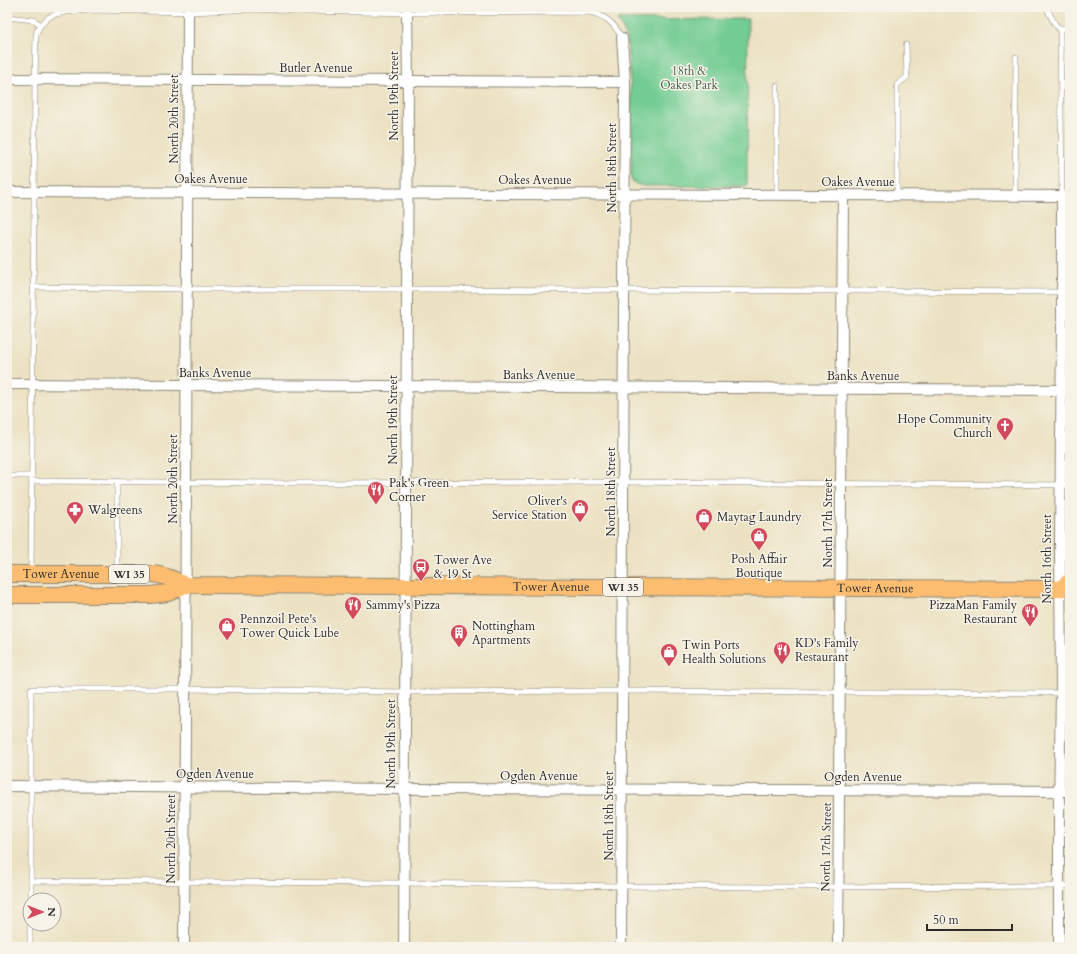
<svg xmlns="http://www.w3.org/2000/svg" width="1077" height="954" viewBox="0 0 1077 954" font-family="Cardo,serif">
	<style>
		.green { fill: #72cc93; stroke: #4e7c5f }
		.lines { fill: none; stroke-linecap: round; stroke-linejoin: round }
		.service-casing { stroke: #8c8677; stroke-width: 6 }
		.minor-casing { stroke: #8c8677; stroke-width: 12 }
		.primary-casing { stroke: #8c8677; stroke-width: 18 }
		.service { stroke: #fff; stroke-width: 5 }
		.minor { stroke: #fff; stroke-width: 10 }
		.primary { stroke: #fcbd6f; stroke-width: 16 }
		.labels { text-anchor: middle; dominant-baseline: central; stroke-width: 3; stroke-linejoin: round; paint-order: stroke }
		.shield { fill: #f7f3e8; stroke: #686764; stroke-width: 1 }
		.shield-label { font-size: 11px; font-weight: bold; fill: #2b2b2b }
		.street-label { font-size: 12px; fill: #2b2b2b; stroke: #f7f3e8 }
		.park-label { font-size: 12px; fill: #405b4a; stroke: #f7f3e8 }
		.poi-label { font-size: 12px; fill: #2b2b2b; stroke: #f7f3e8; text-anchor: start }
	</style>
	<rect width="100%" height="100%" fill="#f7f3e8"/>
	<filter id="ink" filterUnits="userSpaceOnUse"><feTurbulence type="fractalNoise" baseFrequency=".025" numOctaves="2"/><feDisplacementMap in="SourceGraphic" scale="8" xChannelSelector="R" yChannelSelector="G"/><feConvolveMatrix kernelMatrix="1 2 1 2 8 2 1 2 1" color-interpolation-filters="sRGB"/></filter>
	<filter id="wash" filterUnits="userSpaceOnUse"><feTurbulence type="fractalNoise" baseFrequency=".012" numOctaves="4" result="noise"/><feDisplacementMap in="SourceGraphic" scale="16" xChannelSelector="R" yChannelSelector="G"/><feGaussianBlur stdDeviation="0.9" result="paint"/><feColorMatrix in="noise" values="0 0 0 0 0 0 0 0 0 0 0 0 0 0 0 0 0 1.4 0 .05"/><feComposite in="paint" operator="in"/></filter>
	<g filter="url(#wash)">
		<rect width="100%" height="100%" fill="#ece2c3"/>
		<g class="green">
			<path d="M748,19L747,186H644C638,185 634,184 631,179L632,130L630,72L627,43L623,29L617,20Z"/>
			<polygon points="1070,619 1070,781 1068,779 1067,775 1069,626"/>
		</g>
	</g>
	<g filter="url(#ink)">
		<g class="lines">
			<defs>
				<g id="service">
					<polyline points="1046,7 1055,24 1060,30 1062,196 1070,195"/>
					<polyline points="7,17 34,20 41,25"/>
					<polyline points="1060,30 1061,28 1070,28"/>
					<polyline points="777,86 777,195"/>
					<polyline points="897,195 897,85 907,77 906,45"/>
					<polyline points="1015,196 1016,57"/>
					<polyline points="34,287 187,289 406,289 1062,292"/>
					<polyline points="7,476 32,476"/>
					<polyline points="32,481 299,483 624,482 1070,485"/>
					<path d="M31,573L35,79L36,35L37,31L40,26L49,17L56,14L65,12L90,10L192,12L253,9L300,11L420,13L590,12C607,17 613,22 622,38"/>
					<polyline points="117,573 117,481"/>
					<polyline points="1061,681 1070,682"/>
					<polyline points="31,881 404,883 621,886 772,887 1070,886"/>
					<polyline points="31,900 31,689 185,689 405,692 623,691 1061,693"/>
					<polyline points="30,947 30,924"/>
				</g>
				<g id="minor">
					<polyline points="7,79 625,82"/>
					<polyline points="7,192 1062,196 1062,331 1060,543 1061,693 1059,804 1059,947"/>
					<polyline points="7,384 1070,390"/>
					<polyline points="7,786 404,789 1070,791"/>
					<polyline points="184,947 188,12"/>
					<polyline points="404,947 408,81 407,13"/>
					<polyline points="621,947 625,82 622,38"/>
					<polyline points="838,947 843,196"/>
				</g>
				<g id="primary">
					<path id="s1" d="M7,574H153C165,575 175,580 185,585L1060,589L1070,581"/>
					<polyline points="7,595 150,595 168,593 185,585"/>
				</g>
			</defs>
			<use href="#service" class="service-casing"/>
			<use href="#minor" class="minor-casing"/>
			<use href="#primary" class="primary-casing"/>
			<use href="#service" class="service"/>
			<use href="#minor" class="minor"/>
			<use href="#primary" class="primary"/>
		</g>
	</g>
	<defs>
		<symbol id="church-pin" viewBox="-11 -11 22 30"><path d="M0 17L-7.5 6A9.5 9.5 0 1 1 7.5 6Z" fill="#d1495b" stroke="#f7f3e8"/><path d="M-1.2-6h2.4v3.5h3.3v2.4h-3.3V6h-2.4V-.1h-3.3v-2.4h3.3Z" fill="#fff"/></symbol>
		<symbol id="restaurant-pin" viewBox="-11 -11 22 30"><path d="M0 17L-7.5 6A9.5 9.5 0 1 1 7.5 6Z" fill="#d1495b" stroke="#f7f3e8"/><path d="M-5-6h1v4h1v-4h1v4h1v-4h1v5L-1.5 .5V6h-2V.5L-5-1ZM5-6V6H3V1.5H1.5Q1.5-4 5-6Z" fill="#fff"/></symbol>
		<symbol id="shop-pin" viewBox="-11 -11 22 30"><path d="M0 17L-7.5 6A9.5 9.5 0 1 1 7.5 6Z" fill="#d1495b" stroke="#f7f3e8"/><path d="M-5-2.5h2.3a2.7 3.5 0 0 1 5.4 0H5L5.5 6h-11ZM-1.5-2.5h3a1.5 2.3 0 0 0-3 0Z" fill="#fff"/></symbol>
		<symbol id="pharmacy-pin" viewBox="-11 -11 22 30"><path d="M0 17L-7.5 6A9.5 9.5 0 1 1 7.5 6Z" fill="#d1495b" stroke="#f7f3e8"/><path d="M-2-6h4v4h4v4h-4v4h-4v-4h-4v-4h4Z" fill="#fff"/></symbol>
		<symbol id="bus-pin" viewBox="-11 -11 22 30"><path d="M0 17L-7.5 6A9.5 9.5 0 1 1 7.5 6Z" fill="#d1495b" stroke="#f7f3e8"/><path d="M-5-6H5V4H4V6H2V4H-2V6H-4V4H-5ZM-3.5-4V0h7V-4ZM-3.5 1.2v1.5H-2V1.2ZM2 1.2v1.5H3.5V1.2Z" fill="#fff"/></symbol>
		<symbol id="building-pin" viewBox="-11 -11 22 30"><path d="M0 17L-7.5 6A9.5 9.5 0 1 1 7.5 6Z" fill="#d1495b" stroke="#f7f3e8"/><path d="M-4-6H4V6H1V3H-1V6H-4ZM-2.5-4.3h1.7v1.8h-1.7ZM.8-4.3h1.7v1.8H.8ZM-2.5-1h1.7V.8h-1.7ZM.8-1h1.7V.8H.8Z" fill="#fff"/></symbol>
	</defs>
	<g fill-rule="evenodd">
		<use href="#church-pin" x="995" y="416" width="20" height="27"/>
		<use href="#restaurant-pin" x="366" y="480" width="20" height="27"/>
		<use href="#shop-pin" x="570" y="498" width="20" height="27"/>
		<use href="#pharmacy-pin" x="65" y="500" width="20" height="27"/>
		<use href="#shop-pin" x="694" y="507" width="20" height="27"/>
		<use href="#shop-pin" x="749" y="526" width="20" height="27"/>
		<use href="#bus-pin" x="411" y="557" width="20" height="27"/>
		<use href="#restaurant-pin" x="343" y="595" width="20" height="27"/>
		<use href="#restaurant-pin" x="1020" y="602" width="20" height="27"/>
		<use href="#shop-pin" x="217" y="616" width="20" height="27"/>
		<use href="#building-pin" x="449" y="623" width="20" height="27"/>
		<use href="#restaurant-pin" x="772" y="640" width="20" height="27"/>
		<use href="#shop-pin" x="659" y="642" width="20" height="27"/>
	</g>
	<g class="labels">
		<g class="shield">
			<rect x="109" y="565" width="40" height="18" rx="3"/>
			<rect x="603" y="578" width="40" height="18" rx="3"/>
		</g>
		<g class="shield-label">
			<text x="129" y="574">WI 35</text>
			<text x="623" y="587">WI 35</text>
		</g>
		<g class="street-label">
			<text x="316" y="68">Butler Avenue</text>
			<text transform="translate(394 96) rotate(-90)">North 19th Street</text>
			<text transform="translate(174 119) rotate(-90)">North 20th Street</text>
			<text transform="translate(612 168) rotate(-90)">North 18th Street</text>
			<text x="211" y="179">Oakes Avenue</text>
			<text x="535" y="180">Oakes Avenue</text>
			<text x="858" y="182">Oakes Avenue</text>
			<text x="215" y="373">Banks Avenue</text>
			<text x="539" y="375">Banks Avenue</text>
			<text x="863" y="376">Banks Avenue</text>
			<text transform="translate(393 420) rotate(-90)">North 19th Street</text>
			<text transform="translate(173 479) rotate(-90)">North 20th Street</text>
			<text transform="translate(611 492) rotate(-90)">North 18th Street</text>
			<text transform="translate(828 523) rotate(-90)">North 17th Street</text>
			<text transform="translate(1047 559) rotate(-90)">North 16th Street</text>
			<text stroke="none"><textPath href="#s1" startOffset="54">Tower Avenue</textPath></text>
			<text stroke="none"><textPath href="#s1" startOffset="546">Tower Avenue</textPath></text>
			<text stroke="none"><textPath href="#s1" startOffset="870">Tower Avenue</textPath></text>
			<text transform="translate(391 744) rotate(-90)">North 19th Street</text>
			<text x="215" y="774">Ogden Avenue</text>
			<text x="539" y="776">Ogden Avenue</text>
			<text x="863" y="777">Ogden Avenue</text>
			<text transform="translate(609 816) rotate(-90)">North 18th Street</text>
			<text transform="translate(171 839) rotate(-90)">North 20th Street</text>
			<text transform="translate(826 847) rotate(-89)">North 17th Street</text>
		</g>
		<g class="park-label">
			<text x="689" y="71">18th &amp;<tspan x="689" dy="14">Oakes Park</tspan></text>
		</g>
		<g class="poi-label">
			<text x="992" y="419" text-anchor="end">Hope Community<tspan x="992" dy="14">Church</tspan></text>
			<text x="389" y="483">Pak's Green<tspan x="389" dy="14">Corner</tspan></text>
			<text x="567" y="501" text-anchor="end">Oliver's<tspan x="567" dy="14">Service Station</tspan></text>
			<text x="88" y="510">Walgreens</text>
			<text x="717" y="517">Maytag Laundry</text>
			<text x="759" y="559" text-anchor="middle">Posh Affair<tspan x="759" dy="14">Boutique</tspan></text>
			<text x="434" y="560">Tower Ave<tspan x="434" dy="14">&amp; 19 St</tspan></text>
			<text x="366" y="605">Sammy's Pizza</text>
			<text x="1017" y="605" text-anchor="end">PizzaMan Family<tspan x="1017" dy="14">Restaurant</tspan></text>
			<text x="240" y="619">Pennzoil Pete's<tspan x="240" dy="14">Tower Quick Lube</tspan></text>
			<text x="472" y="626">Nottingham<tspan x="472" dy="14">Apartments</tspan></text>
			<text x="795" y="643">KD's Family<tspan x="795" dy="14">Restaurant</tspan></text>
			<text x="682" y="645">Twin Ports<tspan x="682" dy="14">Health Solutions</tspan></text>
		</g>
	</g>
	<rect width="1077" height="954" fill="none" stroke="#f7f3e8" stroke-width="24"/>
	<g transform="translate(42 912) rotate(90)"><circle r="19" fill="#f7f3e8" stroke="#a5a39c"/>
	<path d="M0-3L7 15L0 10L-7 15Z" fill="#d1495b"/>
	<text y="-6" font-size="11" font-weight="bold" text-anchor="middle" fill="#2b2b2b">N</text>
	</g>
	<path d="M927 924v6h85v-6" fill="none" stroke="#2b2b2b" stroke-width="2"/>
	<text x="933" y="924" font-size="12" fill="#2b2b2b" stroke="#f7f3e8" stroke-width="3" paint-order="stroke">50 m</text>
</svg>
